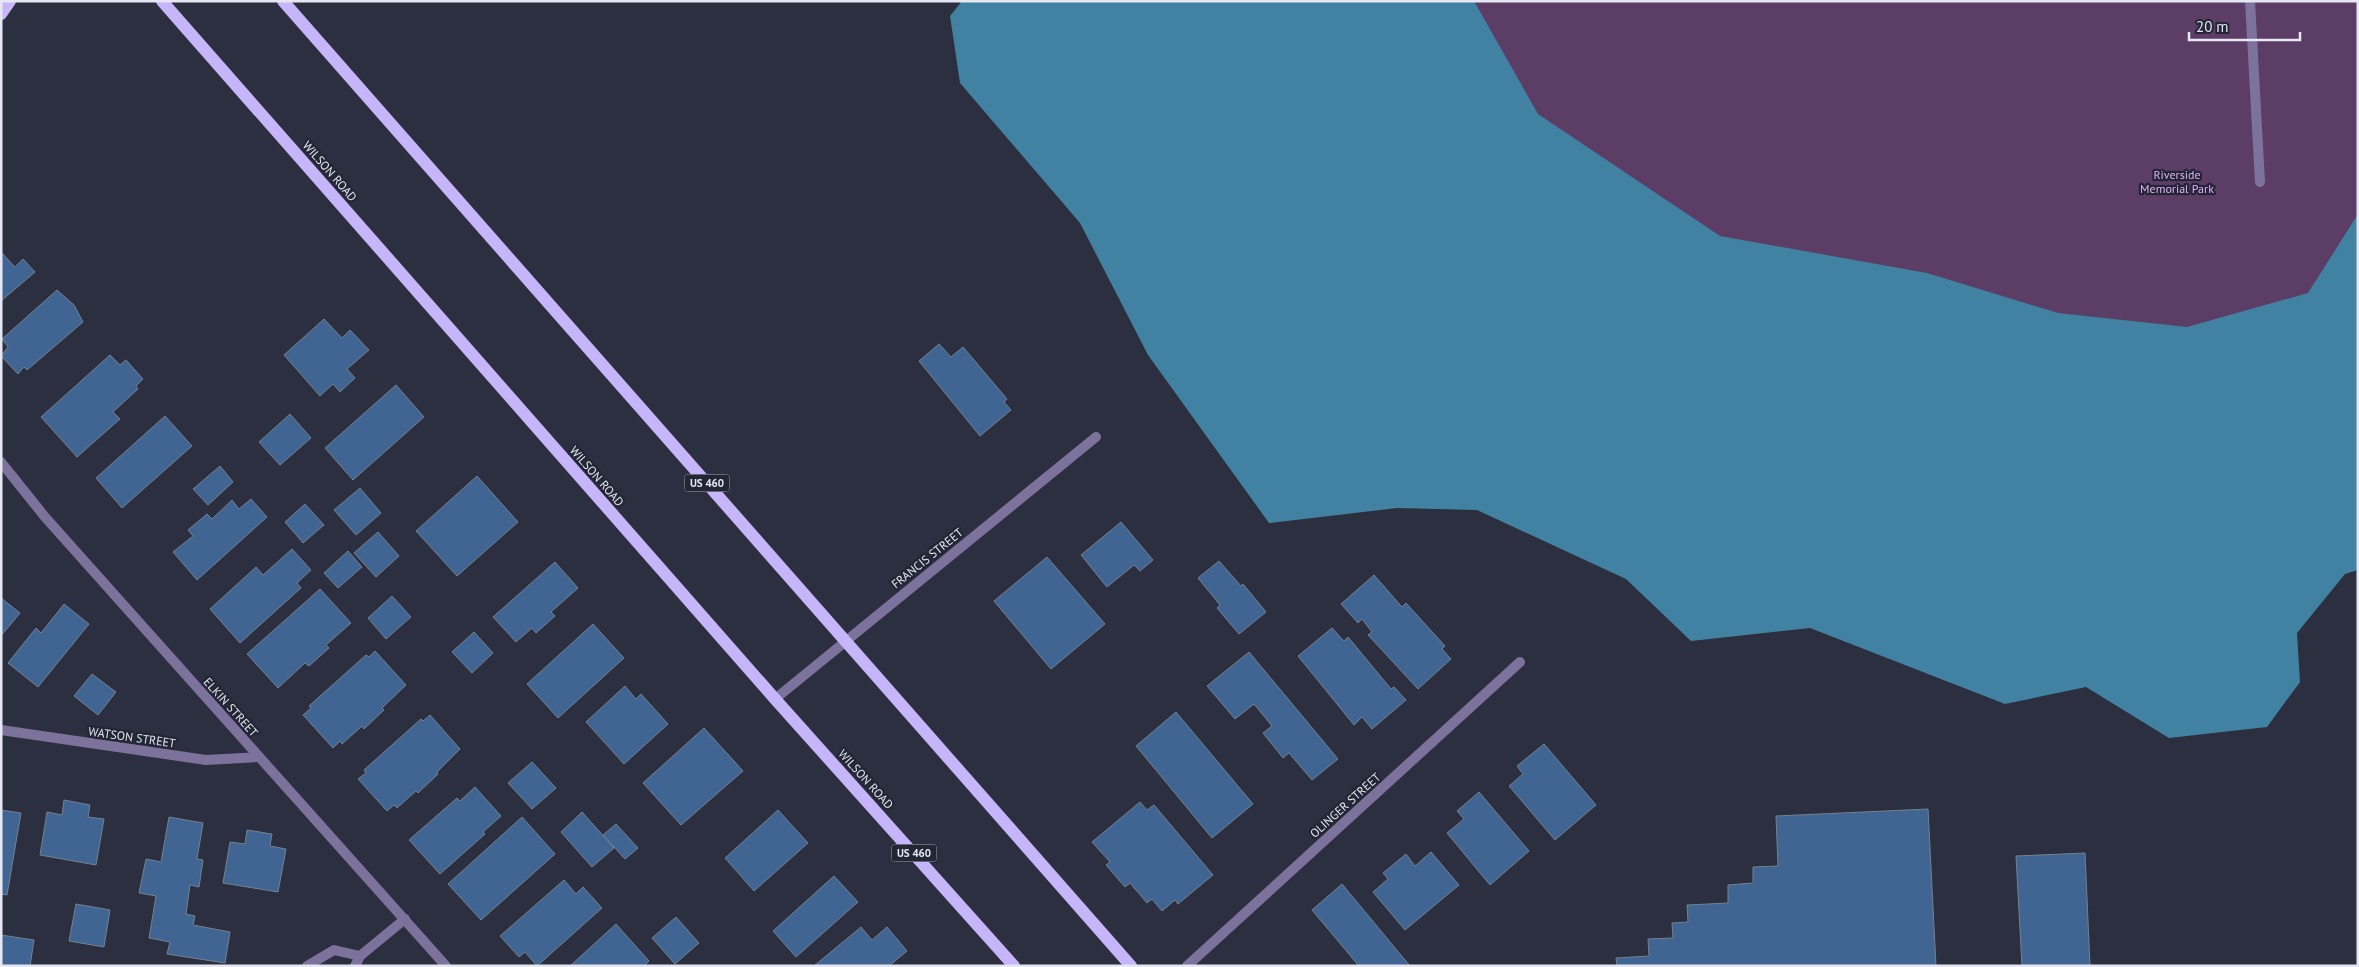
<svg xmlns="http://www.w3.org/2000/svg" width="2359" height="967" viewBox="0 0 2359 967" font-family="'PT Sans',sans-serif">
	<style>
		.green { fill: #5b3d66 }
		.water { fill: #4182a2 }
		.building { fill: #406592; stroke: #748191 }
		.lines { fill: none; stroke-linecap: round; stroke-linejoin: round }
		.lane { stroke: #7c729b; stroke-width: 10 }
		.street { stroke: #7c729b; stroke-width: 10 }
		.primary { stroke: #c7b5fa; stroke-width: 12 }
		.labels { text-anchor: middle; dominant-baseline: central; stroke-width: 4.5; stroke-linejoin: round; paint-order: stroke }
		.shield { fill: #222635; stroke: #aaadb9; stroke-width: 1 }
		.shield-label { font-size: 11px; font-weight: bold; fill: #e5e7f2 }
		.street-label { font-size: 12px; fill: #e5e7f2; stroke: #222635 }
		.park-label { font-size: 12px; fill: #e4aff7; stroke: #222635 }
	</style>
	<rect width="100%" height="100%" fill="#2c2f3f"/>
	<polygon class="green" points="1284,1 2358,1 2358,349 1811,301"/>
	<polygon class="water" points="962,1 1474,1 1538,114 1720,236 1927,273 2058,313 2187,327 2308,293 2358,214 2358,570 2345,574 2297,633 2300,682 2267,727 2169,738 2086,687 2005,704 1810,628 1691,641 1626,579 1477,510 1397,508 1269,523 1148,355 1080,223 960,83 950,16"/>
	<g class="building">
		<polygon points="1,252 15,267 23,259 35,272 1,301"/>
		<polygon points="57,290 74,305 83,322 27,370 24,367 18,374 1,356 8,347 2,339"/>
		<polygon points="324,319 342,338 350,330 369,350 347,369 355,378 340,392 333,384 320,396 284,355"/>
		<polygon points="939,344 951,357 963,347 1007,399 1004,402 1011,410 980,436 919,361"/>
		<polygon points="110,355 120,365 126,360 143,379 136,386 138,389 113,412 120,419 77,457 41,417"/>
		<polygon points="396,385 424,417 353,480 325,448"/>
		<polygon points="290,414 311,438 280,465 259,442"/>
		<polygon points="165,416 192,446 122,508 96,478"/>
		<polygon points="220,466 233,482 208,505 193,489"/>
		<polygon points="477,476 518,522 457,576 416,531"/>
		<polygon points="360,488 381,513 356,535 334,510"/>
		<polygon points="251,499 267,517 197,580 173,552 193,536 188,530 207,514 212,519 232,500 239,509"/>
		<polygon points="305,504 324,525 303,543 285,522"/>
		<polygon points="1121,522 1153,560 1140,571 1134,565 1107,587 1081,555"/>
		<polygon points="378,532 399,556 376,577 354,553"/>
		<polygon points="292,549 311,570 297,583 301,588 240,643 210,609 256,567 263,575"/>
		<polygon points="348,551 362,567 338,588 324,573"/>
		<polygon points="1047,557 1105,624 1051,669 994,601"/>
		<polygon points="1219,561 1241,586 1243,584 1266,612 1239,634 1217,608 1220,605 1198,578"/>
		<polygon points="555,562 578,588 551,612 555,616 536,633 532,628 516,642 493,617"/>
		<polygon points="1374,575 1402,607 1406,603 1445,646 1442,649 1451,659 1418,689 1368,635 1372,632 1362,619 1358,623 1341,604"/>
		<polygon points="320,589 351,623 326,645 329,648 309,666 305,663 278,688 247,654"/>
		<polygon points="392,596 411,617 386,639 368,618"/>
		<polygon points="1,598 20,613 1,636"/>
		<polygon points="64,604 89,624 38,687 8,663 36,628 41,633"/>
		<polygon points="593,624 624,658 558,718 527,684"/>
		<polygon points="1332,628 1344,641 1348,637 1391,689 1394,687 1406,700 1372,729 1362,717 1354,725 1298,656"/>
		<polygon points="474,632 493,653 472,673 452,652"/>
		<polygon points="375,651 406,685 382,708 384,710 364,729 362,726 342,744 340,741 333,748 303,715 311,708 309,706 366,655 369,657"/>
		<polygon points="1249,652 1338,759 1312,780 1289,753 1283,758 1263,733 1272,726 1254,704 1235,719 1207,686"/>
		<polygon points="92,674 116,692 98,715 74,696"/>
		<polygon points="625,686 636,699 641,694 668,724 624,764 586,722"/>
		<polygon points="1176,712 1253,804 1212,838 1136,746"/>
		<polygon points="430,715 460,749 437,772 438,774 418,793 416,791 397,808 394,805 387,811 358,779 366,773 364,770 421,719 423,721"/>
		<polygon points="704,728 743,771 681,825 643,783"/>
		<polygon points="1544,744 1596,805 1555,840 1509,786 1523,774 1517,766"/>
		<polygon points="532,762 556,788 532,809 508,783"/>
		<polygon points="475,787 501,816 483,832 485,834 440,874 409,840 457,798 460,801"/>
		<polygon points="1479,792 1529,851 1490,885 1447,833 1464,819 1457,811"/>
		<polygon points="64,800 90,805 88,817 104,819 96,865 40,855 47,812 62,815"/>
		<polygon points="1140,802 1147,810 1154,805 1213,875 1178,904 1175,900 1162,911 1152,899 1147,903 1130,883 1125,887 1106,865 1110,862 1092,842"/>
		<polygon points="1928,809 1936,966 1617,966 1616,958 1649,956 1648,939 1673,938 1672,923 1688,922 1687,905 1728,903 1728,885 1753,883 1753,867 1778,866 1776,816"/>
		<polygon points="1,810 21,813 7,895 1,894"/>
		<polygon points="778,810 808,843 754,891 725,858"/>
		<polygon points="582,812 614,848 592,867 561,832"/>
		<polygon points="169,817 203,823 197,859 203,860 199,887 190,885 186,914 195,916 193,925 230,932 225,963 167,954 170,942 149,938 156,896 139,893 146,859 161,862"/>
		<polygon points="522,817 555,854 481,920 448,884"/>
		<polygon points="616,824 638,848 625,859 603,835"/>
		<polygon points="247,830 272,834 270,846 286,849 278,892 223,883 230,842 245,844"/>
		<polygon points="1431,852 1459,885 1405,930 1373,892 1388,879 1383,873 1406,854 1415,866"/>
		<polygon points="2085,853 2090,966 2022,966 2016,856"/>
		<polygon points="834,876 858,902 796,957 773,931"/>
		<polygon points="564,880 576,894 583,887 602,908 537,966 525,952 519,957 500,936"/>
		<polygon points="1342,884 1410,966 1359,966 1312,910"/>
		<polygon points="76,904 110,910 104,947 69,941"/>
		<polygon points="676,917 699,943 675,964 652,938"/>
		<polygon points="616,924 649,961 644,966 570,966"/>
		<polygon points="861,927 872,940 887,927 907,951 889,966 814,966"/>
		<polygon points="1,935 34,940 30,966 1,966"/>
	</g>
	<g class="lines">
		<g class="lane">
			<polyline points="2250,1 2260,182"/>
			<polyline points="307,966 334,950 360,956"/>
			<polyline points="355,966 360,956 405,919"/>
		</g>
		<g class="street">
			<polyline points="1,462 45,517 446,966"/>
			<polyline points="775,699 1096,437"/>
			<polyline points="1,730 206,760 259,757"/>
			<polyline points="1187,966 1520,662"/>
		</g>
		<g class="primary">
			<polyline points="162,1 775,699 1014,966"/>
			<polyline points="283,1 1131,966"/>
			<polyline points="1,14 10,1"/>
		</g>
	</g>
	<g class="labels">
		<g class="shield">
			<rect x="684.5" y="474.5" width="45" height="17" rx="4"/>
			<rect x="891.5" y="844.5" width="45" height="17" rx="4"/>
		</g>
		<g class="shield-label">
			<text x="707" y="483">US 460</text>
			<text x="914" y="853">US 460</text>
		</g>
		<g class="street-label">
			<text transform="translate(330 171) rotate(49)">WILSON ROAD</text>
			<text transform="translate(597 476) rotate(49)">WILSON ROAD</text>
			<text transform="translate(927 558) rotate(-39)">FRANCIS STREET</text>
			<text transform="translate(231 707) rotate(48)">ELKIN STREET</text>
			<text transform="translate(132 737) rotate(8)">WATSON STREET</text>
			<text transform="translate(866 779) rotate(48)">WILSON ROAD</text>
			<text transform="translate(1345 805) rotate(-42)">OLINGER STREET</text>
		</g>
		<g class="park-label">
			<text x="2177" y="174">Riverside<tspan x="2177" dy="14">Memorial Park</tspan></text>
		</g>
	</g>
	<rect width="2359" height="967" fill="none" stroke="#e5e7f2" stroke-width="5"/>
	<path d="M2189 32v8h111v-8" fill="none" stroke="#e5e7f2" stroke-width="2.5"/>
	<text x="2196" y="32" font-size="15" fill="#e5e7f2" stroke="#222635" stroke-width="4" paint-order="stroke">20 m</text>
</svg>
